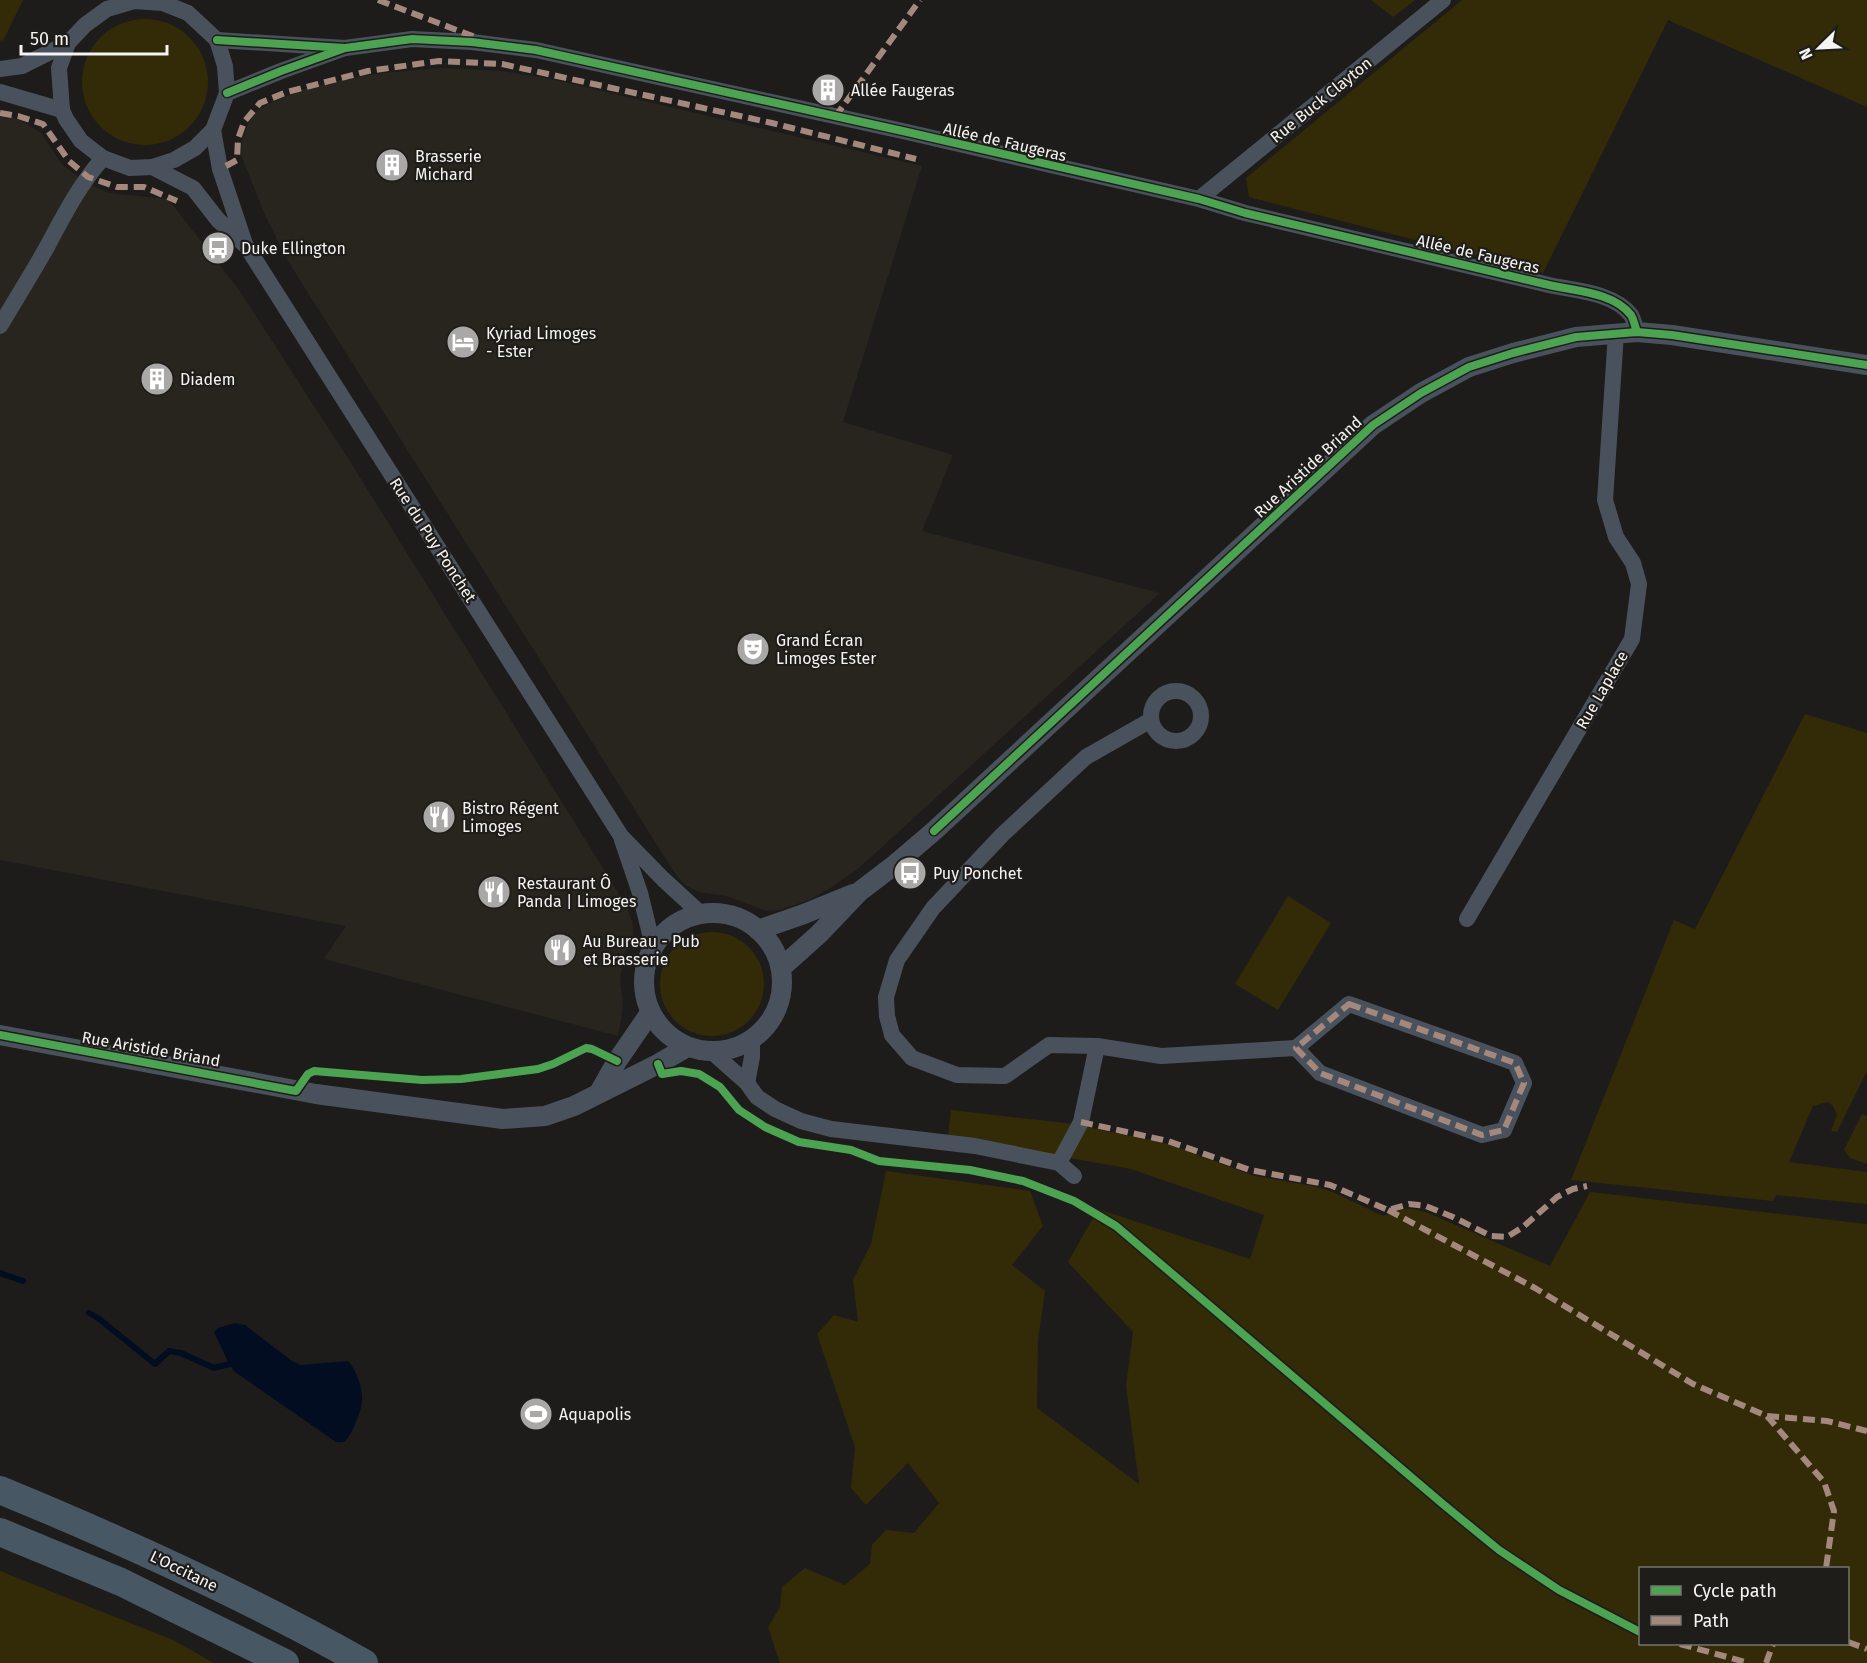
<svg xmlns="http://www.w3.org/2000/svg" width="1867" height="1663" viewBox="0 0 1867 1663" font-family="'Fira Sans',sans-serif">
	<style>
		.built { fill: #27251d }
		.green { fill: #332a08; fill-rule: evenodd }
		.water { fill: #030d21 }
		.lines { fill: none; stroke-linecap: round; stroke-linejoin: round }
		.stream { stroke: #030d21; stroke-width: 6 }
		.minor { stroke: #49525c; stroke-width: 16 }
		.tertiary { stroke: #49525c; stroke-width: 20 }
		.motorway { stroke: #485764; stroke-width: 28 }
		.quiet { stroke: #a5887d; stroke-width: 6; stroke-dasharray: 12 6; stroke-linecap: butt }
		.cycleway-casing { stroke: #1e1d1a; stroke-width: 11 }
		.cycleway { stroke: #4ca352; stroke-width: 8 }
		.labels { text-anchor: middle; dominant-baseline: central; stroke-width: 4.5; stroke-linejoin: round; paint-order: stroke }
		.poi-label { font-size: 16px; fill: #f5f4f2; stroke: #1e1d1a; text-anchor: start }
		.street-label { font-size: 16px; fill: #f5f4f2; stroke: #1e1d1a }
	</style>
	<rect width="100%" height="100%" fill="#1d1c1b"/>
	<g class="built">
		<polygon points="441,68 502,71 551,79 922,166 843,422 953,455 922,531 1160,593 859,868 832,887 809,900 780,910 767,911 727,896 698,892 685,885 676,875 286,258 265,215 241,155 242,140 248,124 257,111 268,104 301,90 340,80 382,73"/>
		<polygon points="0,111 25,123 41,133 61,163 83,181 109,193 168,199 239,290 351,463 611,881 628,910 633,925 633,937 624,955 620,980 623,1003 621,1020 618,1036 324,959 346,926 0,860"/>
	</g>
	<g class="green">
		<polygon points="0,0 23,0 3,41 0,40"/>
		<polygon points="1371,0 1415,0 1393,17"/>
		<polygon points="1462,0 1867,0 1867,107 1668,20 1543,273 1249,197 1246,178"/>
		<circle cx="145" cy="82" r="63"/>
		<polygon points="1805,714 1867,733 1867,1071 1837,1132 1831,1131 1837,1115 1833,1106 1828,1102 1813,1106 1789,1162 1867,1172 1867,1204 1776,1195 1773,1201 1571,1180 1674,920 1695,929"/>
		<polygon points="1288,896 1331,923 1278,1010 1235,984"/>
		<circle cx="712" cy="984" r="52"/>
		<path d="M951,1110L1074,1124L1168,1144L1254,1176L1313,1186L1333,1192L1383,1216C1403,1209 1408,1206 1428,1213L1550,1266L1590,1192L1867,1224V1663H780L768,1627L780,1607L782,1587L805,1568L845,1585L870,1564L872,1545L886,1530L914,1533L939,1503L908,1463L866,1505L851,1488L855,1447L817,1334L834,1315L858,1322L853,1280L871,1244L886,1171L1030,1191L1043,1226L1012,1265L1045,1291L1038,1340L1037,1408L1139,1484L1126,1386L1133,1332L1068,1262L1098,1209L1250,1259L1264,1215L1131,1169L948,1136ZM1640,1568H1848V1644H1640Z"/>
		<polygon points="1862,1114 1867,1116 1867,1164 1850,1158 1844,1150"/>
		<polygon points="0,1571 173,1640 214,1663 0,1663"/>
	</g>
	<path class="water" d="M235,1323L245,1325L292,1361L301,1365L348,1361C357,1371 363,1388 362,1402C362,1409 351,1437 345,1441C342,1443 340,1442 336,1442L235,1372L229,1364L214,1332L218,1328Z"/>
	<g class="lines">
		<g class="stream">
			<polyline points="0,1273 23,1281"/>
			<polyline points="89,1313 98,1318 155,1364 169,1351 181,1353 214,1368 229,1364"/>
		</g>
		<g class="minor">
			<polygon points="134,1 163,3 188,13 217,40 225,66 227,93 213,130 195,148 174,160 152,167 130,168 103,158 81,141 66,119 62,110 59,68 68,43 85,25 107,9"/>
			<polyline points="217,40 345,48 281,71 227,93"/>
			<path d="M345,48L412,39L472,42L536,50L907,132L1199,199L1245,213L1549,285C1575,291 1613,292 1631,315C1634,320 1635,327 1637,332"/>
			<polyline points="0,69 22,66 68,43"/>
			<polyline points="0,92 62,110"/>
			<polyline points="213,130 220,169 245,244 621,836 663,879 700,913"/>
			<polyline points="152,167 193,188 218,220 244,244"/>
			<polyline points="1199,199 1443,0"/>
			<path d="M0,326C16,299 33,272 48,245C64,215 80,184 103,158"/>
			<circle cx="1176" cy="716" r="25"/>
			<polyline points="1151,720 1086,757 1003,834 933,908 897,960 886,997 887,1016 892,1035 912,1058 957,1075 1005,1076 1049,1045 1097,1046 1161,1056 1296,1048"/>
			<polyline points="622,840 640,893 653,946"/>
			<polyline points="1467,919 1632,639 1639,584 1633,563 1616,537 1605,500 1616,333"/>
			<polygon points="1349,1004 1515,1063 1524,1083 1504,1130 1482,1135 1320,1073 1296,1048"/>
			<polyline points="712,1052 747,1083 757,1097 775,1109 801,1121 831,1129 975,1146 1059,1163 1074,1176"/>
			<polyline points="747,1083 752,1057 752,1040"/>
			<polyline points="1059,1163 1081,1122 1097,1046"/>
		</g>
		<g class="tertiary">
			<circle cx="713" cy="982" r="69"/>
			<polyline points="758,930 804,914 853,894"/>
			<polyline points="781,968 819,934 859,892 893,866 934,831 1373,425 1421,393 1469,367 1513,353 1576,337 1637,332 1672,335 1867,365"/>
			<polyline points="0,1035 316,1094 503,1119 545,1116 574,1106 658,1064 687,1047"/>
			<polyline points="599,1093 617,1061 650,1013"/>
		</g>
		<g class="motorway">
			<path d="M0,1490C124,1541 247,1597 364,1663"/>
			<polyline points="0,1532 121,1582 285,1663"/>
		</g>
		<g class="quiet">
			<polyline points="378,0 475,37"/>
			<polyline points="0,113 18,116 43,124 69,161 88,177 117,187 144,187 177,201"/>
			<polyline points="835,117 920,0"/>
			<polyline points="226,166 237,160 238,139 244,122 260,103 287,92 368,71 439,61 502,64 772,123 916,159"/>
			<polygon points="1349,1004 1515,1063 1524,1083 1504,1130 1482,1135 1320,1073 1296,1048"/>
			<polyline points="1081,1122 1168,1141 1250,1170 1330,1185 1388,1210 1409,1204 1426,1206 1453,1217 1491,1236 1507,1237 1523,1227 1557,1197 1573,1189 1587,1186"/>
			<polyline points="1388,1210 1535,1288 1693,1384 1767,1416 1827,1421 1867,1431"/>
			<polyline points="1767,1416 1824,1482 1834,1511 1826,1568"/>
			<polyline points="1848,1642 1867,1649"/>
			<polyline points="1680,1644 1749,1663"/>
			<polyline points="1766,1663 1773,1644"/>
		</g>
		<defs>
			<g id="cycleway">
				<polyline points="217,40 345,48 281,71 227,93"/>
				<path d="M345,48L412,39L472,42L536,50L907,132L1199,199L1245,213L1549,285C1575,291 1613,292 1631,315C1634,320 1635,327 1637,332"/>
				<polyline points="934,831 1373,425 1421,393 1469,367 1513,353 1576,337 1637,332 1672,335 1867,365"/>
				<polyline points="0,1035 296,1091 308,1074 314,1071 422,1080 461,1079 538,1069 553,1064 586,1048 592,1049 617,1061"/>
				<polyline points="658,1064 662,1074 681,1071 699,1074 720,1087 739,1110 765,1127 799,1142 851,1150 879,1161 970,1170 1023,1181 1074,1201 1116,1226 1444,1505 1499,1550 1559,1590 1640,1632"/>
			</g>
		</defs>
		<use href="#cycleway" class="cycleway-casing"/>
		<use href="#cycleway" class="cycleway"/>
	</g>
	<defs>
		<symbol id="building-disc" viewBox="-11 -11 22 22"><circle r="9.5" fill="#a9a8a7" stroke="#1e1d1a"/><path d="M-4-6H4V6H1V3H-1V6H-4ZM-2.5-4.3h1.7v1.8h-1.7ZM.8-4.3h1.7v1.8H.8ZM-2.5-1h1.7V.8h-1.7ZM.8-1h1.7V.8H.8Z" fill="#fff"/></symbol>
		<symbol id="bus-disc" viewBox="-11 -11 22 22"><circle r="9.5" fill="#a9a8a7" stroke="#1e1d1a"/><path d="M-5-6H5V4H4V6H2V4H-2V6H-4V4H-5ZM-3.5-4V0h7V-4ZM-3.5 1.2v1.5H-2V1.2ZM2 1.2v1.5H3.5V1.2Z" fill="#fff"/></symbol>
		<symbol id="hotel-disc" viewBox="-11 -11 22 22"><circle r="9.5" fill="#a9a8a7" stroke="#1e1d1a"/><path d="M-6-4.5h1.5V1H6V5H4.5V3h-9V5H-6ZM-4 0a1.8 1.8 0 1 1 3.6 0ZM.5 0V-2.5h3Q6-2.5 6 0Z" fill="#fff"/></symbol>
		<symbol id="theatre-disc" viewBox="-11 -11 22 22"><circle r="9.5" fill="#a9a8a7" stroke="#1e1d1a"/><path d="M-5-5.5Q0-4 5-5.5V0Q5 5 0 6Q-5 5-5 0ZM-3.3-2.5H-1v1.5H-3.3ZM1-2.5H3.3v1.5H1ZM-2.8 1Q0 5.5 2.8 1Z" fill="#fff"/></symbol>
		<symbol id="restaurant-disc" viewBox="-11 -11 22 22"><circle r="9.5" fill="#a9a8a7" stroke="#1e1d1a"/><path d="M-5-6h1v4h1v-4h1v4h1v-4h1v5L-1.5 .5V6h-2V.5L-5-1ZM5-6V6H3V1.5H1.5Q1.5-4 5-6Z" fill="#fff"/></symbol>
		<symbol id="stadium-disc" viewBox="-11 -11 22 22"><circle r="9.5" fill="#a9a8a7" stroke="#1e1d1a"/><path d="M0-5a6.5 5 0 1 0 0 10a6.5 5 0 1 0 0-10ZM-3.5-1.8h7v3.6h-7Z" fill="#fff"/></symbol>
	</defs>
	<g fill-rule="evenodd">
		<use href="#building-disc" x="809" y="71" width="38" height="38"/>
		<use href="#building-disc" x="373" y="146" width="38" height="38"/>
		<use href="#bus-disc" x="199" y="229" width="38" height="38"/>
		<use href="#hotel-disc" x="444" y="323" width="38" height="38"/>
		<use href="#building-disc" x="138" y="360" width="38" height="38"/>
		<use href="#theatre-disc" x="734" y="630" width="38" height="38"/>
		<use href="#restaurant-disc" x="420" y="798" width="38" height="38"/>
		<use href="#bus-disc" x="891" y="854" width="38" height="38"/>
		<use href="#restaurant-disc" x="475" y="873" width="38" height="38"/>
		<use href="#restaurant-disc" x="541" y="931" width="38" height="38"/>
		<use href="#stadium-disc" x="517" y="1395" width="38" height="38"/>
	</g>
	<g class="labels">
		<g class="poi-label">
			<text x="851" y="90">Allée Faugeras</text>
			<text x="415" y="156">Brasserie<tspan x="415" dy="18">Michard</tspan></text>
			<text x="241" y="248">Duke Ellington</text>
			<text x="486" y="333">Kyriad Limoges<tspan x="486" dy="18">- Ester</tspan></text>
			<text x="180" y="379">Diadem</text>
			<text x="776" y="640">Grand Écran<tspan x="776" dy="18">Limoges Ester</tspan></text>
			<text x="462" y="808">Bistro Régent<tspan x="462" dy="18">Limoges</tspan></text>
			<text x="933" y="873">Puy Ponchet</text>
			<text x="517" y="883">Restaurant Ô<tspan x="517" dy="18">Panda | Limoges</tspan></text>
			<text x="583" y="941">Au Bureau - Pub<tspan x="583" dy="18">et Brasserie</tspan></text>
			<text x="559" y="1414">Aquapolis</text>
		</g>
		<g class="street-label">
			<text transform="translate(1321 100) rotate(-39)">Rue Buck Clayton</text>
			<text transform="translate(1005 142) rotate(13)">Allée de Faugeras</text>
			<text transform="translate(1478 254) rotate(13)">Allée de Faugeras</text>
			<text transform="translate(1308 467) rotate(-43)">Rue Aristide Briand</text>
			<text transform="translate(433 540) rotate(57)">Rue du Puy Ponchet</text>
			<text transform="translate(1602 690) rotate(-60)">Rue Laplace</text>
			<text transform="translate(151 1049) rotate(10)">Rue Aristide Briand</text>
			<text transform="translate(184 1571) rotate(26)">L'Occitane</text>
		</g>
	</g>
	<rect x="1639" y="1567" width="210" height="78" fill="#1e1d1a" stroke="#747370" stroke-width="1.5"/>
	<rect x="1651" y="1586" width="30" height="9" fill="#4ca352" stroke="#747370" stroke-width="1.5"/>
	<text x="1693" y="1597" font-size="18" fill="#f5f4f2">Cycle path</text>
	<rect x="1651" y="1616" width="30" height="9" fill="#a5887d" stroke="#747370" stroke-width="1.5"/>
	<text x="1693" y="1627" font-size="18" fill="#f5f4f2">Path</text>
	<g transform="translate(1819 48) rotate(246)" stroke="#1e1d1a" stroke-width="4.5" paint-order="stroke">
	<path d="M0-4.5L10 22L0 15L-10 22Z" fill="#f5f4f2"/>
	<text y="-9" font-size="16" font-weight="bold" text-anchor="middle" fill="#f5f4f2">N</text>
	</g>
	<path d="M21 45v9h146v-9" fill="none" stroke="#f5f4f2" stroke-width="3"/>
	<text x="30" y="45" font-size="18" fill="#f5f4f2" stroke="#1e1d1a" stroke-width="4.5" paint-order="stroke">50 m</text>
</svg>
